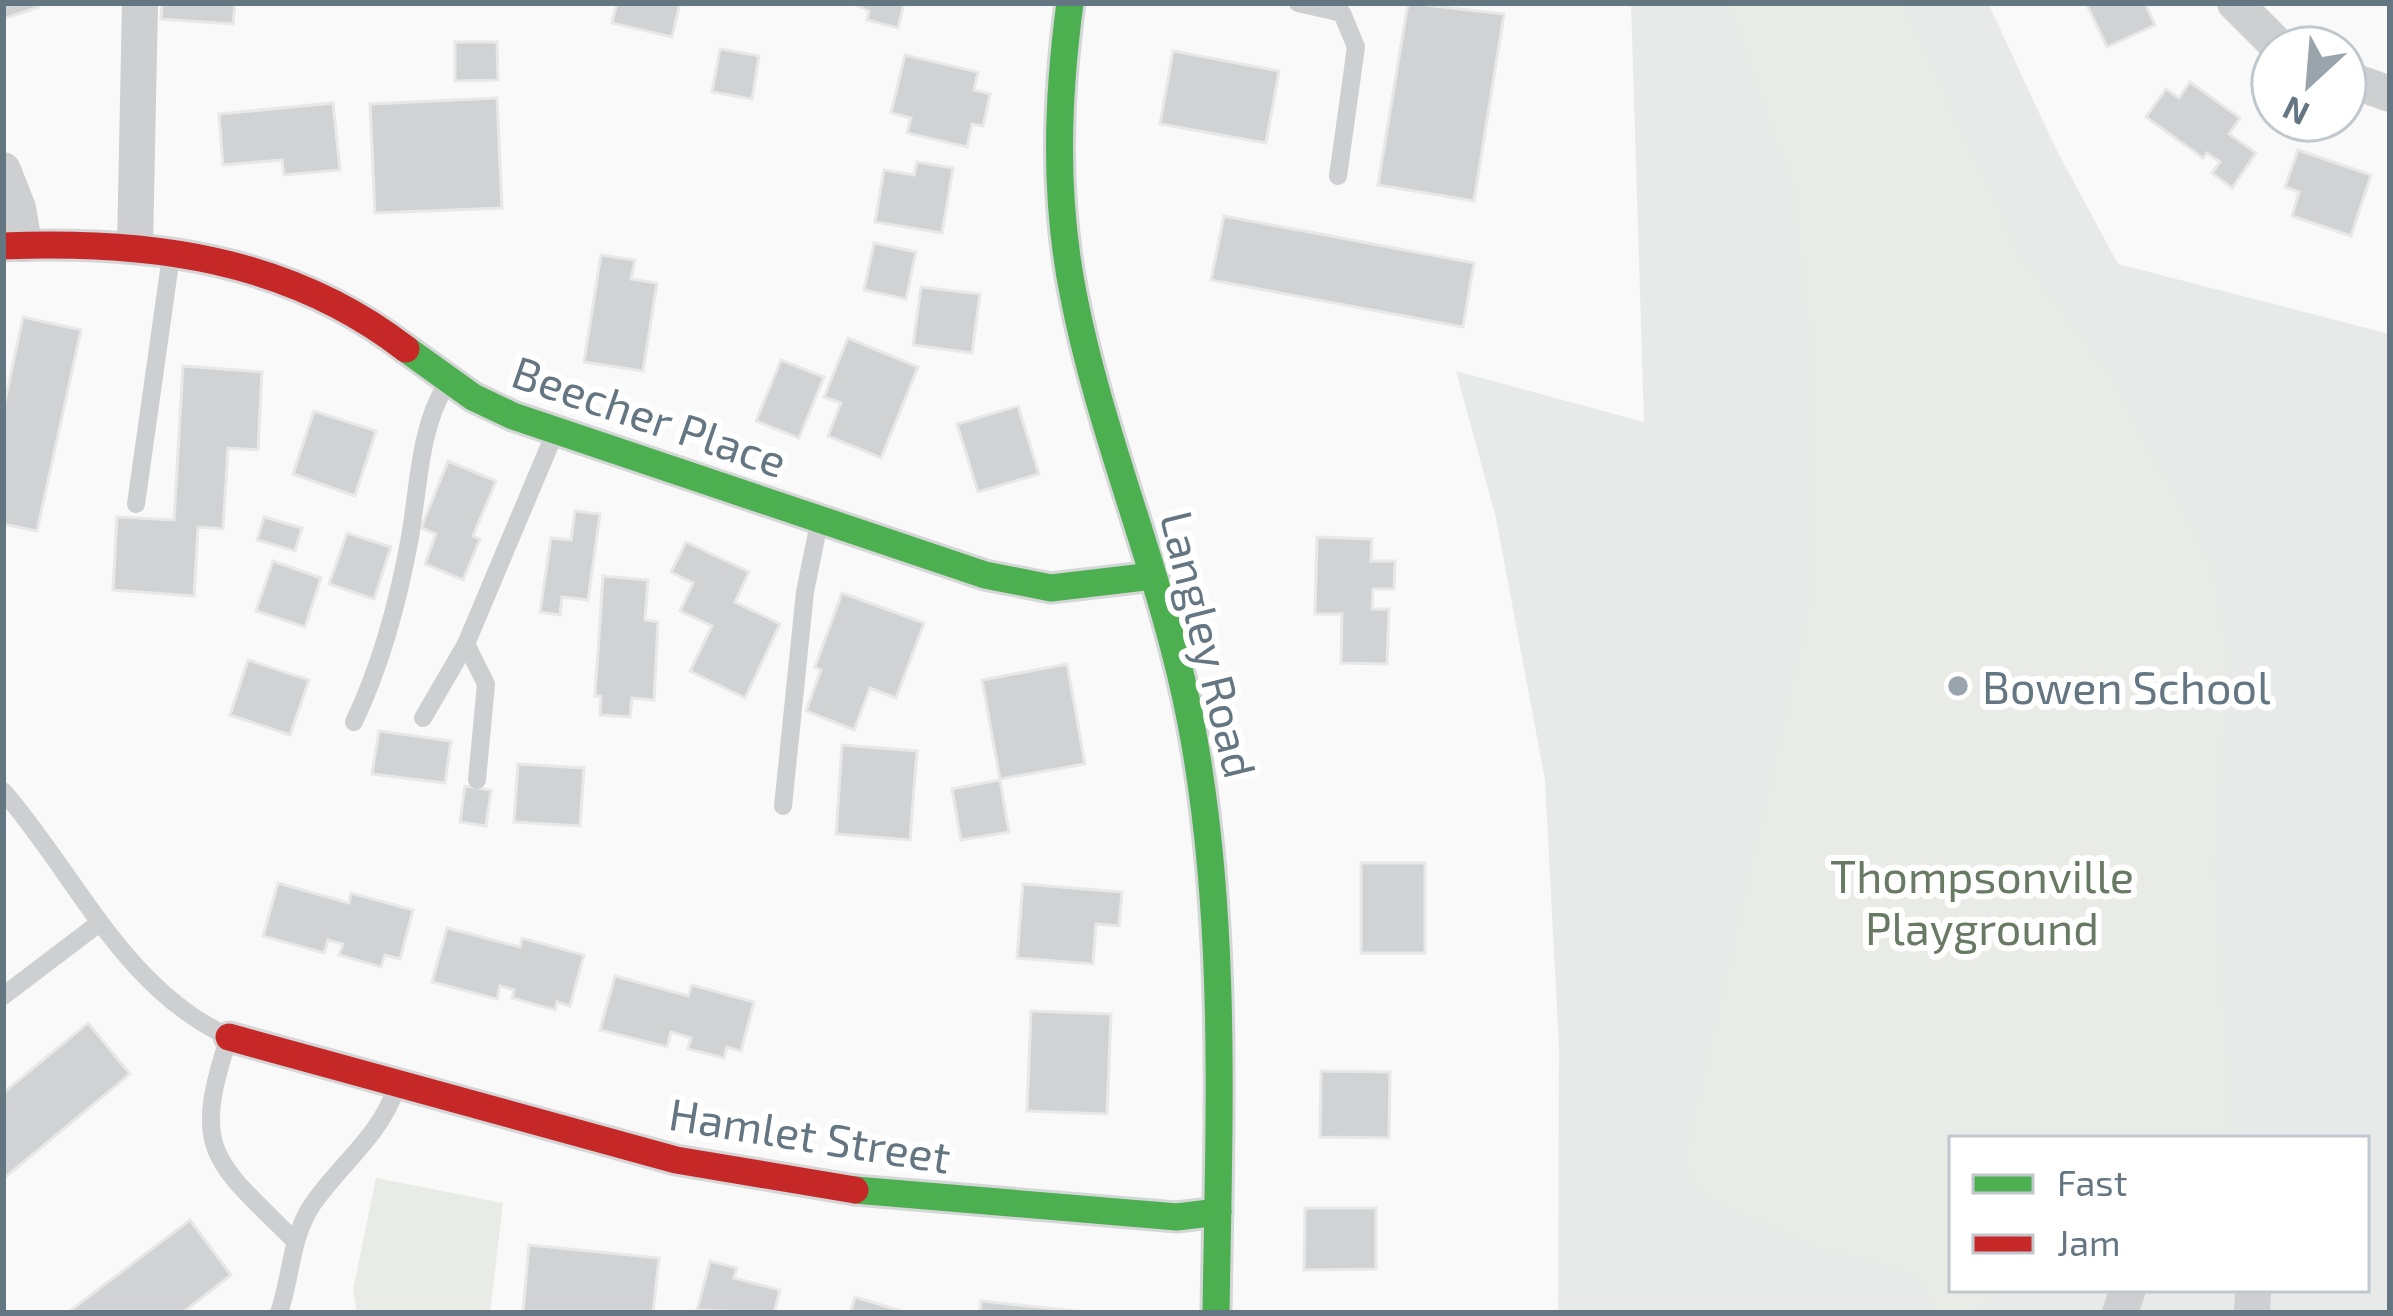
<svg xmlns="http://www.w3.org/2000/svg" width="2393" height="1316" viewBox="0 0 2393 1316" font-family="'Exo 2',sans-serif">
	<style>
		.built { fill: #e8e9e9; fill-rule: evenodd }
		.green { fill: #e8ebe6 }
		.building { fill: #d0d2d3; stroke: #e8e8e8; stroke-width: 3 }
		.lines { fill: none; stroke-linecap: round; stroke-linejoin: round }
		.fast-casing { stroke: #d5d6d7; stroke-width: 33 }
		.jam-casing { stroke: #d5d6d7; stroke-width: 33 }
		.lane { stroke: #cecfd0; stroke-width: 18 }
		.street { stroke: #cecfd0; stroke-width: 36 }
		.fast { stroke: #4caf50; stroke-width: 27 }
		.jam { stroke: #c62828; stroke-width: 27 }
		.poi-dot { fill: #99a4ac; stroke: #fff; stroke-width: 4.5 }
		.labels { text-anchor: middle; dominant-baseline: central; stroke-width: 12; stroke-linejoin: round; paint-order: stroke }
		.street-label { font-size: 45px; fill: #657683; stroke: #fff }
		.poi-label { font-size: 45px; fill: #657683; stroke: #fff; text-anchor: start }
		.park-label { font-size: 45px; fill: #687a64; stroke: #fff }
	</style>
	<rect width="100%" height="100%" fill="#f9f9f9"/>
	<path class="built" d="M1631,3H1988L2056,149L2118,264L2390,334V1313H1558L1559,1048L1545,780L1496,518L1456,371L1644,422ZM1952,1139H2366V1289H1952Z"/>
	<g class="green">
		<polygon points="1727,3 1903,3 2023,259 2108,371 2213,565 2229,656 2215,868 2232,1139 1952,1139 1952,1289 2016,1289 1967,1313 1938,1313 1922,1281 1888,1266 1823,1251 1707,1198 1689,1177 1686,1150 1809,606 1810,337 1792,188"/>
		<polygon points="376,1178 503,1203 490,1313 357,1313 353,1290"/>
	</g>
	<g class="building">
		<polygon points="3,3 38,3 39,7 3,19"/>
		<polygon points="162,3 235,3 233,24 161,19"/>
		<polygon points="617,3 680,3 672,37 612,23"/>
		<polygon points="852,3 904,3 898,28 867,20 869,11"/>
		<polygon points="1408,3 1504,14 1474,201 1378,185"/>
		<polygon points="2086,3 2145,3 2155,25 2107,47"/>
		<polygon points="455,42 497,42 498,80 455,81"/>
		<polygon points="720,49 759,56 752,99 712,92"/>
		<polygon points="1173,51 1279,71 1266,143 1160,124"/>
		<polygon points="905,55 978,72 974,90 990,94 983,126 972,124 967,147 907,133 911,118 891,113"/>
		<polygon points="2190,82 2240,118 2229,134 2256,153 2232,188 2212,173 2220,162 2207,153 2203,158 2146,117 2166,89 2179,98"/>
		<polygon points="497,98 502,208 375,213 370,104"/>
		<polygon points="333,103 340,170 284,175 282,160 223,165 219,114"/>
		<polygon points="2298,150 2371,175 2351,236 2292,216 2299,192 2285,187"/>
		<polygon points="917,162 953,168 942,233 875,222 884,170 914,175"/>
		<polygon points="1224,216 1474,263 1463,327 1211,280"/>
		<polygon points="874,243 916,252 906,299 864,290"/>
		<polygon points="601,255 635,260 631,279 657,283 643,371 584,362"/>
		<polygon points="921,287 980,294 972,353 913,345"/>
		<polygon points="23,317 81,330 37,531 3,524 3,411"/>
		<polygon points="848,338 918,367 881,458 828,436 841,403 824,397"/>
		<polygon points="781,360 824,377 799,438 756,421"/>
		<polygon points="183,366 262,372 258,450 228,448 223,529 198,527 194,596 113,590 117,517 174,520"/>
		<polygon points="1018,406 1039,474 978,492 957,424"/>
		<polygon points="314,411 376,431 355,496 293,474"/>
		<polygon points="448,461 496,481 473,536 480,539 463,580 425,564 436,534 421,528"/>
		<polygon points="575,511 600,514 588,600 562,597 560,615 540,612 551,538 571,540"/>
		<polygon points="264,517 302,528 295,551 257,540"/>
		<polygon points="347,533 391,547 374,599 329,584"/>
		<polygon points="1317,537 1372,539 1371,561 1395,561 1394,589 1373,589 1372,609 1389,609 1387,664 1341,663 1342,614 1315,614"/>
		<polygon points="686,542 749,572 735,602 780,624 745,698 690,671 712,626 680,611 693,583 671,572"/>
		<polygon points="273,561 321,578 305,627 256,611"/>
		<polygon points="603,576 648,580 645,620 658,622 654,700 632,698 630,717 600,715 601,696 595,696"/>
		<polygon points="842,593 924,623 896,698 870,688 854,730 806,711 821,670 815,667"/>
		<polygon points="248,660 309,680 290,735 230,715"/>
		<polygon points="1067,664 1085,764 1000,779 982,680"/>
		<polygon points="379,731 451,741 445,783 372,774"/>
		<polygon points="842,745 917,751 910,840 836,834"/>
		<polygon points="518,764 584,768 580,826 514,822"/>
		<polygon points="1000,780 1009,832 961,840 952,789"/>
		<polygon points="465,786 491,790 486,826 460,822"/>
		<rect x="1361" y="863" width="64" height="90"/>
		<polygon points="278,883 349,903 351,893 413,910 400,959 385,955 381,967 339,955 343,944 328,940 324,953 263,936"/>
		<polygon points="1023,884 1122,892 1119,926 1096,924 1093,964 1017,958"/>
		<polygon points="447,928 520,947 522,938 584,955 570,1006 557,1002 555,1010 512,998 514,990 500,986 497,999 432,982"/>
		<polygon points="615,976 688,996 692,985 754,1002 741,1051 727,1047 724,1058 688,1049 691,1038 671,1032 667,1047 600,1030"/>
		<polygon points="1031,1011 1111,1014 1107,1114 1027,1111"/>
		<polygon points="88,1023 130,1074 3,1179 3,1093"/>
		<polygon points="1321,1071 1390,1072 1389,1138 1320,1137"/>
		<polygon points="1305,1208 1376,1208 1376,1269 1304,1270"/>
		<polygon points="190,1220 231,1275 182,1313 67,1313"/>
		<polygon points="529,1245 659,1258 653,1313 523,1312"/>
		<polygon points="710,1261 737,1268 734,1278 780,1290 774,1313 697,1310"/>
		<polygon points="855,1297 908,1313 850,1313"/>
		<polygon points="981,1301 1095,1313 980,1313"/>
	</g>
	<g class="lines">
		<defs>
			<g id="fast">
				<path d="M1070,3C1057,100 1054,196 1073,293C1101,439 1163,576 1191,723C1228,917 1219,1116 1216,1313"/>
				<polyline points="406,349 473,397 513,416 985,575 1051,588 1153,576"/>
				<polyline points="855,1190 1177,1217 1218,1212"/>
			</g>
			<g id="jam">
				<path d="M3,246C149,240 288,258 406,349"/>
				<polyline points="229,1037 676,1160 855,1190"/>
			</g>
		</defs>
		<use href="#fast" class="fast-casing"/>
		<use href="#jam" class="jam-casing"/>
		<g class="lane">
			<polyline points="1298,3 1342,13 1356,47 1338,176"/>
			<polyline points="136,504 171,256"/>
			<polyline points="466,644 486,684 477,780"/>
			<polyline points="423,718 466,644 554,435"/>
			<path d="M354,722C381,665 399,598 410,537C419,486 419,429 446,385"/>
			<path d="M3,791C76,875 123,988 229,1037C191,1151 213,1160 293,1239"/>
			<polyline points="783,806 805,592 819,523"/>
			<polyline points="3,996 98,924"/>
			<path d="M279,1313C292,1275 290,1239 312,1205C340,1164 379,1137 396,1089"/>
		</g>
		<g class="street">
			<polyline points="2235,3 2280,48"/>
			<polyline points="2345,78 2390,94"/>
			<polyline points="3,170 18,208 24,244"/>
			<polyline points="135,247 140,3"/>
			<polyline points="2120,1313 2128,1289"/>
			<polyline points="2252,1313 2253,1289"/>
		</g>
		<use href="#fast" class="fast"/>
		<use href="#jam" class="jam"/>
	</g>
	<circle class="poi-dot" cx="1958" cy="686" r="12"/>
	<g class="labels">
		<g class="street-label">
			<text transform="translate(650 415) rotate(19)">Beecher Place</text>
			<text transform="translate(1210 644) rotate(76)">Langley Road</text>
			<text transform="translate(810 1134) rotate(9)">Hamlet Street</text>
		</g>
		<g class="poi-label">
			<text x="1982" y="686">Bowen School</text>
		</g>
		<g class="park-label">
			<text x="1982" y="875">Thompsonville<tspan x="1982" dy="52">Playground</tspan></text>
		</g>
	</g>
	<rect width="2393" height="1316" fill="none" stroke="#657683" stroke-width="12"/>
	<rect x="1949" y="1136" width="420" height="156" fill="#ffffff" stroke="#c1c8cd" stroke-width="3"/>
	<rect x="1973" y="1175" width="60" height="18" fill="#4caf50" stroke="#c1c8cd" stroke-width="3"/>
	<text x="2057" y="1196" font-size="36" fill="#657683">Fast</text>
	<rect x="1973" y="1235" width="60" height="18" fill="#c62828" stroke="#c1c8cd" stroke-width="3"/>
	<text x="2057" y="1256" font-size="36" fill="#657683">Jam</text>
	<g transform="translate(2309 84) rotate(206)"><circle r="57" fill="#ffffff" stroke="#c1c8cd" stroke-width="3"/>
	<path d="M0-9L21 45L0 30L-21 45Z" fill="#99a4ac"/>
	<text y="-18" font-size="33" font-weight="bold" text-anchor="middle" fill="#657683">N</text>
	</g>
</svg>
